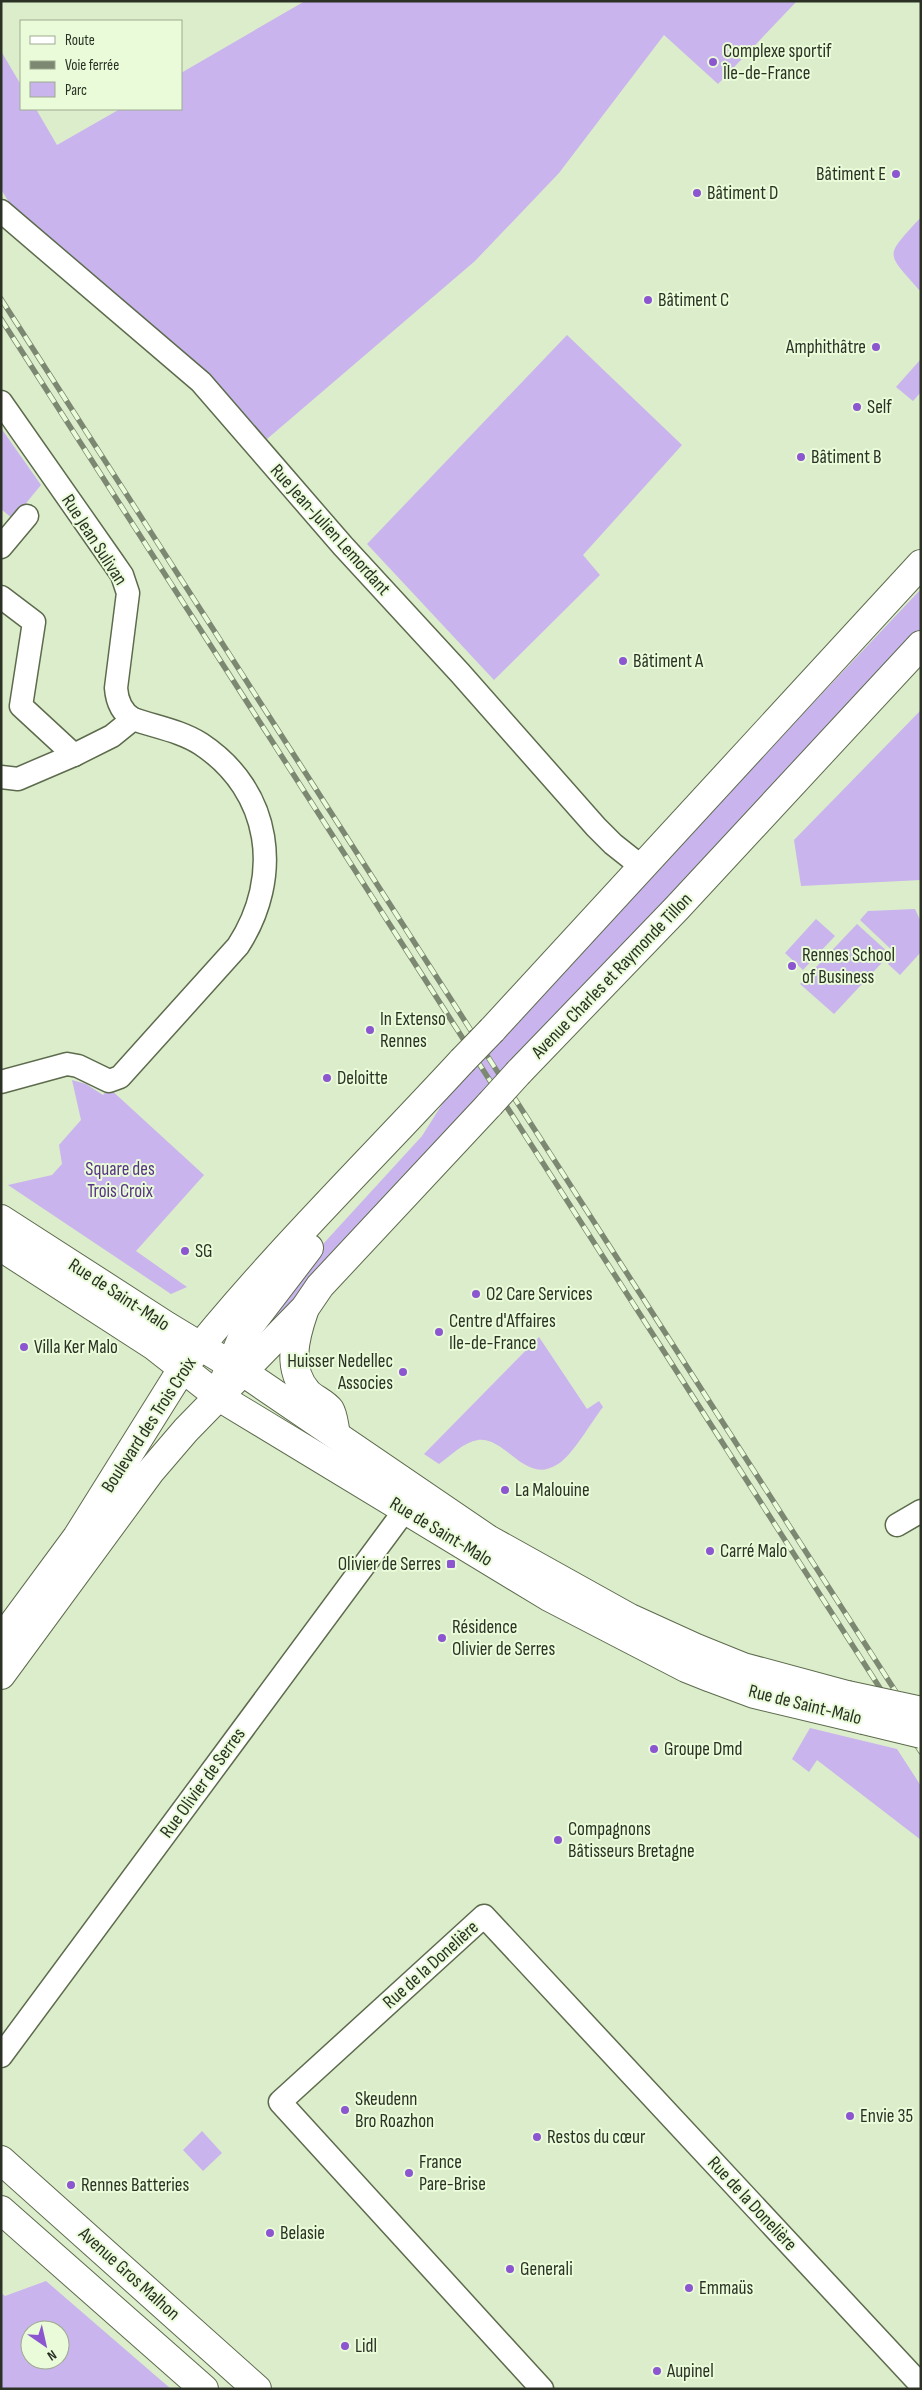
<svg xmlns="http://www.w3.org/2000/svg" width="922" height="2390" viewBox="0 0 922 2390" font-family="'Sofia Sans Condensed',sans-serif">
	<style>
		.green { fill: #c9b4ee; fill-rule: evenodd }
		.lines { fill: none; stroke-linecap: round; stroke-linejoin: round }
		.street-casing { stroke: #5d6b4d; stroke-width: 25 }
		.secondary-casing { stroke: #5d6b4d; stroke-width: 30 }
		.primary-casing { stroke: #5d6b4d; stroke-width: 30 }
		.street { stroke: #fff; stroke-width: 22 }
		.secondary { stroke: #fff; stroke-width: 28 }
		.primary { stroke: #fff; stroke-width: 28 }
		.rail-casing { stroke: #7c8871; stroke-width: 5.5 }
		.rail { stroke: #e9fbd8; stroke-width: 4; stroke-dasharray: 11; stroke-linecap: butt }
		.primary-bridge-casing { stroke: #5d6b4d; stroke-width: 30; stroke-linecap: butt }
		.primary-bridge { stroke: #fff; stroke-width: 28 }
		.poi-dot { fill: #8b56cf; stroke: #e9fbd8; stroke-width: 2 }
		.labels { text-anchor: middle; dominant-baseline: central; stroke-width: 4; stroke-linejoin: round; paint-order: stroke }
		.poi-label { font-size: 19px; fill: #2b3225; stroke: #e9fbd8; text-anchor: start }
		.street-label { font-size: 19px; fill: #2b3225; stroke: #e9fbd8 }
		.park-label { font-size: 19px; fill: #563483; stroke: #e9fbd8 }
	</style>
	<rect width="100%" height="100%" fill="#dcedcb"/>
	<g class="green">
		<polygon points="305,1 797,1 718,84 664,35 559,173 475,261 267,439 204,371 17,216 1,189 1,51 21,85 21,109 36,109 57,145 120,109 181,109 181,73"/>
		<path d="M921,217V292C885,251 884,258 921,217Z"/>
		<polygon points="567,335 682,445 583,555 600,575 494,680 367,544"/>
		<polygon points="921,359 921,392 913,401 896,387"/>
		<polygon points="1,428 41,485 13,519 1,509"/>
		<polygon points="921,589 921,631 258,1339 251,1333 302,1267 422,1136 458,1079"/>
		<polygon points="921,710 921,880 801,886 794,840"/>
		<polygon points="915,909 921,922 921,952 900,975 888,964 896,954 860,920 868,911"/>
		<polygon points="816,919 835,936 803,970 785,953"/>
		<polygon points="857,924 890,954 834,1014 800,984"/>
		<polygon points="72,1080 86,1084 103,1095 109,1088 204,1175 136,1251 187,1287 171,1294 8,1185 52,1175 62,1164 59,1145 81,1120"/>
		<path d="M539,1337L587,1409L599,1401L603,1407C592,1421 572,1456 558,1464C525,1486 507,1437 478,1440C464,1442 450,1456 439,1464L424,1454Z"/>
		<polygon points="810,1728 897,1749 921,1786 921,1840 817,1760 809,1772 792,1759"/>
		<polygon points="202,2131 222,2153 203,2171 183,2150"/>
		<path d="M46,2281L171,2389H1V2293L5,2296ZM30,2330H60V2360H30Z"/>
	</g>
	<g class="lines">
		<defs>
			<g id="street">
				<polyline points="1,211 201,382 343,546 460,673 596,827 613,844 642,867"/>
				<path d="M1,402L113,562L122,575L128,593L116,688C117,701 121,712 133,719C156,727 181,731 201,744C272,791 283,877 238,946L120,1077L109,1081L78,1066L67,1064L1,1082"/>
				<polyline points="1,547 27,516"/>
				<polyline points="1,597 34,622 21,706 74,755"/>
				<polyline points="1,777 18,779 74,755 112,736 133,719"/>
				<polyline points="897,1525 921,1511"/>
				<polyline points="1,2056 405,1510"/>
				<polyline points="542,2389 280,2102 484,1916 921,2385"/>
			</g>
			<g id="secondary">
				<polyline points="1,2160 257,2389"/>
				<polyline points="1,2210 204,2389"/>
			</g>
			<g id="primary">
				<polyline points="492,1030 921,564"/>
				<polyline points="519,1072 677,908 921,645"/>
				<polyline points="1,1219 167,1326 243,1372 488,1539 630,1618 696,1648 743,1667 847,1695"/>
				<polyline points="1,1247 154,1346 219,1397 549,1597 686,1668 711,1678 754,1694 863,1720"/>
				<path d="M304,1311C295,1337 286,1369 308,1393C314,1399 325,1403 330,1410C333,1415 334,1424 335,1429"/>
				<polyline points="224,1381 244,1333 309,1248"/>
				<path d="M1,1640L77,1537L182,1369C268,1260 368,1163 462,1061"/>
				<polyline points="1,1675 150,1472 186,1430 305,1308 320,1286 490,1104"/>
			</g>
		</defs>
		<use href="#street" class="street-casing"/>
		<use href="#secondary" class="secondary-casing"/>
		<use href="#primary" class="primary-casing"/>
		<use href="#street" class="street"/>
		<use href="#secondary" class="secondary"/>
		<use href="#primary" class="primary"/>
		<defs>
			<g id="rail">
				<polyline points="1,299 921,1731"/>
				<polyline points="1,319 921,1752"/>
			</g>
		</defs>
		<use href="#rail" class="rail-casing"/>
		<use href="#rail" class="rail"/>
		<defs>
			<g id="primary-bridge">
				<polyline points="462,1061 492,1030"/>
				<polyline points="490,1104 519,1072"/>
				<polyline points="847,1695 917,1710"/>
				<polyline points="863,1720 921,1734"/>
			</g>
		</defs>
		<use href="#primary-bridge" class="primary-bridge-casing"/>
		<use href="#primary-bridge" class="primary-bridge"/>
	</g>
	<g class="poi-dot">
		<circle cx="713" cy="62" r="5"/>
		<circle cx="896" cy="174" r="5"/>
		<circle cx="697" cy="193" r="5"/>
		<circle cx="648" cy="300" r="5"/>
		<circle cx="876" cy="347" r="5"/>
		<circle cx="857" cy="407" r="5"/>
		<circle cx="801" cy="457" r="5"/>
		<circle cx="623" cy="661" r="5"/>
		<circle cx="792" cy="966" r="5"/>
		<circle cx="370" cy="1030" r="5"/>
		<circle cx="327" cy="1078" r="5"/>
		<circle cx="185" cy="1251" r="5"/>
		<circle cx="476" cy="1294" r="5"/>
		<circle cx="439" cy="1332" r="5"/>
		<circle cx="24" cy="1347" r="5"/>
		<circle cx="403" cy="1372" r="5"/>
		<circle cx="505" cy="1490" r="5"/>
		<circle cx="710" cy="1551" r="5"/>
		<rect x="446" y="1559" width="10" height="10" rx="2.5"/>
		<circle cx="442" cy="1638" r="5"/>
		<circle cx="654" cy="1749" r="5"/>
		<circle cx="558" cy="1840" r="5"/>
		<circle cx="345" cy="2110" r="5"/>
		<circle cx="850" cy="2116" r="5"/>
		<circle cx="537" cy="2137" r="5"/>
		<circle cx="409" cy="2173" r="5"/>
		<circle cx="71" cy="2185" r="5"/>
		<circle cx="270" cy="2233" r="5"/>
		<circle cx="510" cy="2269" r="5"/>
		<circle cx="689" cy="2288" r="5"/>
		<circle cx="345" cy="2346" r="5"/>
		<circle cx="657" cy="2371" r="5"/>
	</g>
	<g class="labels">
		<g class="poi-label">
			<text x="723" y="51">Complexe sportif<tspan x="723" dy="22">Île-de-France</tspan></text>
			<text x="886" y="174" text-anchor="end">Bâtiment E</text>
			<text x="707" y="193">Bâtiment D</text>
			<text x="658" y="300">Bâtiment C</text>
			<text x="866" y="347" text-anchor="end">Amphithâtre</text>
			<text x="867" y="407">Self</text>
			<text x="811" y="457">Bâtiment B</text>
			<text x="633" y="661">Bâtiment A</text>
			<text x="802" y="955">Rennes School<tspan x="802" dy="22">of Business</tspan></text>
			<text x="380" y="1019">In Extenso<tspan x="380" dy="22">Rennes</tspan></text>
			<text x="337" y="1078">Deloitte</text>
			<text x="195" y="1251">SG</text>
			<text x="486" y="1294">O2 Care Services</text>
			<text x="449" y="1321">Centre d'Affaires<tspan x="449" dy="22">Ile-de-France</tspan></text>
			<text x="34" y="1347">Villa Ker Malo</text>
			<text x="393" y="1361" text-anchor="end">Huisser Nedellec<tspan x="393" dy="22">Associes</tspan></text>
			<text x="515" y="1490">La Malouine</text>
			<text x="720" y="1551">Carré Malo</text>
			<text x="441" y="1564" text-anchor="end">Olivier de Serres</text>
			<text x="452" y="1627">Résidence<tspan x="452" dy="22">Olivier de Serres</tspan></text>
			<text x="664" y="1749">Groupe Dmd</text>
			<text x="568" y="1829">Compagnons<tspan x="568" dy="22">Bâtisseurs Bretagne</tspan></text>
			<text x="355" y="2099">Skeudenn<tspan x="355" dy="22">Bro Roazhon</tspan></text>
			<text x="860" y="2116">Envie 35</text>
			<text x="547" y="2137">Restos du cœur</text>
			<text x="419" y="2162">France<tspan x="419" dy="22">Pare-Brise</tspan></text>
			<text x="81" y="2185">Rennes Batteries</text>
			<text x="280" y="2233">Belasie</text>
			<text x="520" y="2269">Generali</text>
			<text x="699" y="2288">Emmaüs</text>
			<text x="355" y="2346">Lidl</text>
			<text x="667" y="2371">Aupinel</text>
		</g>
		<g class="street-label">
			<text transform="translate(330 530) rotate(48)">Rue Jean-Julien Lemordant</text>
			<text transform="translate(94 540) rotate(57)">Rue Jean Sulivan</text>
			<text transform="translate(612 976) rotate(-46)">Avenue Charles et Raymonde Tillon</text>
			<text transform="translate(119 1295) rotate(33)">Rue de Saint-Malo</text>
			<text transform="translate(149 1425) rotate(-57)">Boulevard des Trois Croix</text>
			<text transform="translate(441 1532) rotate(31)">Rue de Saint-Malo</text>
			<text transform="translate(805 1705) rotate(14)">Rue de Saint-Malo</text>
			<text transform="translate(203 1783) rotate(-54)">Rue Olivier de Serres</text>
			<text transform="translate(431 1965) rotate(-42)">Rue de la Donelière</text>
			<text transform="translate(752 2204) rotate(47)">Rue de la Donelière</text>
			<text transform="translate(129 2274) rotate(42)">Avenue Gros Malhon</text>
		</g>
		<g class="park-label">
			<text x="120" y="1169">Square des<tspan x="120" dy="22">Trois Croix</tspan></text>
		</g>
	</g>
	<rect width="922" height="2390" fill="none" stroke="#2b3225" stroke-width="5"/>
	<rect x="20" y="20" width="162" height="90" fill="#e9fbd8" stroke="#9dab90"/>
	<rect x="30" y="36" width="25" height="8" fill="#ffffff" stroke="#9dab90"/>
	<text x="65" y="45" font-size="15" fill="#2b3225">Route</text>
	<rect x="30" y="61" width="25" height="8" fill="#7c8871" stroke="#9dab90"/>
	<text x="65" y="70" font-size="15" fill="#2b3225">Voie ferrée</text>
	<rect x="30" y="82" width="25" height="15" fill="#c9b4ee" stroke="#9dab90"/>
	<text x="65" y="95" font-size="15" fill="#2b3225">Parc</text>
	<g transform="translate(45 2345) rotate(146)"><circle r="24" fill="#e9fbd8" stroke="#9dab90"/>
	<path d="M0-4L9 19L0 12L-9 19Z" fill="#8b56cf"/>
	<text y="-8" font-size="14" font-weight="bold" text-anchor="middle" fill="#2b3225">N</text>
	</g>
</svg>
